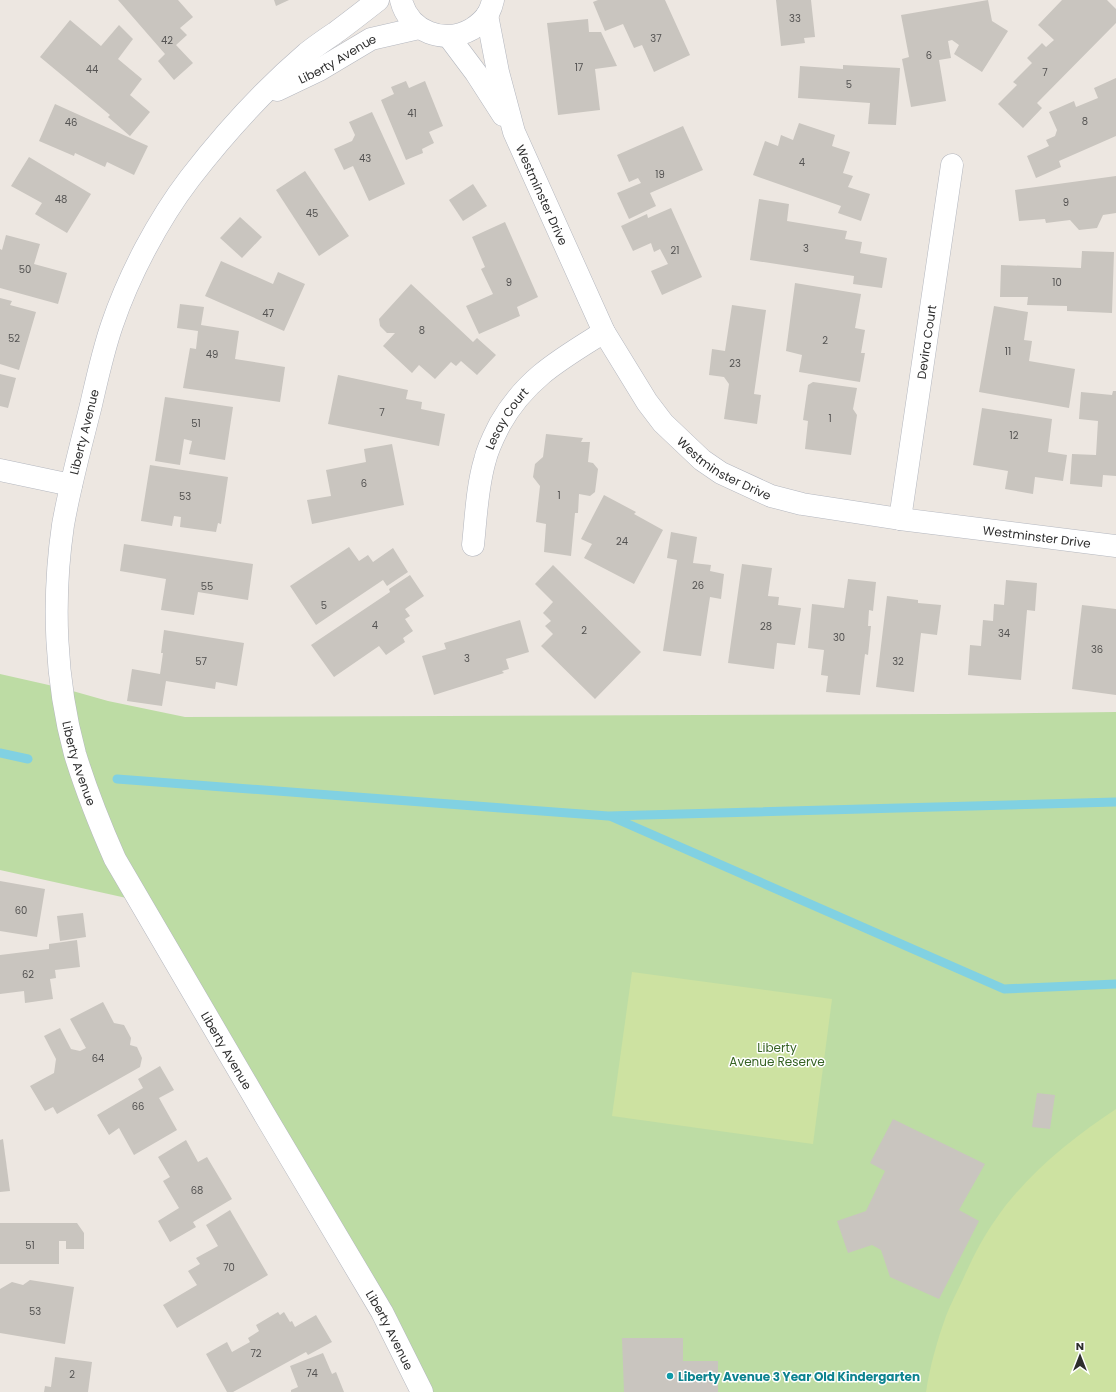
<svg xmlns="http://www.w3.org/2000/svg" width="1116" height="1392" viewBox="0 0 1116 1392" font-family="Poppins,sans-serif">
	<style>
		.green { fill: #bddca4 }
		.pitch { fill: #cde2a1 }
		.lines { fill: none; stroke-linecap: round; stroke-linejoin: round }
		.stream { stroke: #81d1e2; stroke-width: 9 }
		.building { fill: #c9c5bf }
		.minor-casing { stroke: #b4b7bf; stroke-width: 23 }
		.minor { stroke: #fff; stroke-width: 22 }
		.culture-dot { fill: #0f9aa8; stroke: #fff; stroke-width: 1.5 }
		.labels { text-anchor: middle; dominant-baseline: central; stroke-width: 3; stroke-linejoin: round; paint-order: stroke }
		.number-label { font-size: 10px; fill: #545352 }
		.street-label { font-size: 12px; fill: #2d2d2d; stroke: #fff }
		.park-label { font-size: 12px; fill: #376324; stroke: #fff }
		.culture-label { font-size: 12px; font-weight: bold; fill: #0d838f; stroke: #fff; text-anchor: start }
	</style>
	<rect width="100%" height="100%" fill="#ede7e1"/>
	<polygon class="green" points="0,674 62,688 108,701 185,717 946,714 1116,712 1116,1392 422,1392 140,901 0,870"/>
	<g class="pitch">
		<polygon points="632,972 832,999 813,1144 612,1116"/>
		<path d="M1116,1109V1392H926C930,1366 937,1341 946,1316C951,1303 958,1290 964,1277C973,1257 983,1237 996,1219C1025,1176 1072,1138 1116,1109Z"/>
	</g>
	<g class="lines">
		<g class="stream">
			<polyline points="0,753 28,759"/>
			<polyline points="117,779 608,816 1116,802"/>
			<polyline points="612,817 1004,989 1116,984"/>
		</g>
	</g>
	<g class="building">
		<polygon points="118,0 178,0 193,17 180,28 187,35 176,45 193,63 174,80 158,61 165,54"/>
		<polygon points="274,0 289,0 276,6"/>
		<polygon points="598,0 665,0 690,55 654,72 642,45 634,48 623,24 605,31 593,2"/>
		<polygon points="776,0 811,0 815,37 804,38 805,43 781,46"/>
		<polygon points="988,0 992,21 1008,31 982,72 954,54 959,45 952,40 948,41 951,58 939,60 946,101 911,107 902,59 909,57 901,15"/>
		<polygon points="1062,0 1107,0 1116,9 1116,23 1037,103 1042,108 1023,128 998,104 1017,85 1013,82 1032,63 1027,58 1042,43 1046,47 1054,40 1038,25"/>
		<polygon points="588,19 589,32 601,32 617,66 595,69 600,110 558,115 547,23"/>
		<polygon points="70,20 101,46 119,25 133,39 118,59 142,79 130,95 150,112 130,136 108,117 110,115 40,57"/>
		<polygon points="843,65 900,68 896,125 868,124 870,103 798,98 800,66 843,69"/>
		<polygon points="1116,78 1116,136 1059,161 1061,167 1036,178 1027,156 1049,146 1046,140 1055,136 1057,130 1049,112 1074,101 1076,107 1098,98 1094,88"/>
		<polygon points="406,81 409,88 425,81 443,126 429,132 434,143 422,149 423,153 406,160 381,100 394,94 391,87"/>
		<polygon points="55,104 148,146 134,175 107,162 105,167 75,153 74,156 39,141"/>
		<polygon points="372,112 405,184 369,201 353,166 344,170 334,149 352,141 355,135 349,122"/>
		<polygon points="799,123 835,135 832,146 850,152 843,173 853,176 848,187 870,194 861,221 838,213 841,206 753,175 765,141 778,146 781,135 793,140"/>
		<polygon points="683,126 703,170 650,193 656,206 629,219 617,193 641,183 638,178 629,182 617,155"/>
		<polygon points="29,157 91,194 67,233 35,214 42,203 11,186"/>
		<polygon points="305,171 349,236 319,256 276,190"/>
		<polygon points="1116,176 1116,213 1103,215 1097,228 1079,230 1070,220 1046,223 1045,219 1019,221 1015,190"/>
		<polygon points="473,184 487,206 463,221 449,200"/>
		<polygon points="759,199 789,204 787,221 847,231 845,239 862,242 860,253 887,258 882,288 853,284 854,276 750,260"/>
		<polygon points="671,208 702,277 662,295 651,271 668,264 660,249 654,252 651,243 633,251 621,226 647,214 648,218"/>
		<polygon points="240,217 262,237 242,258 220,238"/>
		<polygon points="505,222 538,297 517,307 520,316 479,334 466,306 493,294 481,269 485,267 472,237"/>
		<polygon points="6,235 40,244 34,264 67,273 58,304 0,288 0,249 2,250"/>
		<polygon points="1082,251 1114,252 1112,313 1067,311 1067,306 1027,305 1028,297 1000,297 1001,265 1081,268"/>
		<polygon points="221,261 273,284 278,272 305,284 284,331 205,296"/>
		<polygon points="795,283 861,294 855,328 865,330 861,353 865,353 860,382 799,372 802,355 786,351"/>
		<polygon points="411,284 473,342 477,338 496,355 477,375 461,361 456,366 451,362 435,379 419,365 412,373 383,346 395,333 387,333 380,326 379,319"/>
		<polygon points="0,298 12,301 10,305 36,312 19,370 0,364"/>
		<polygon points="180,304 204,307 201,325 239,331 235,359 285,367 280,402 183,388 190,348 196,349 198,331 177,328"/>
		<polygon points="732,305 766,310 754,394 761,395 757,424 724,419 729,384 724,377 709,375 712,349 725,351"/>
		<polygon points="994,306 1028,312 1024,340 1032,341 1029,361 1075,369 1069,408 979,392"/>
		<polygon points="0,374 16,378 8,408 0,406"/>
		<polygon points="338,375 408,390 406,399 422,402 421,409 445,414 439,446 328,424"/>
		<polygon points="813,382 857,388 853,409 857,415 851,455 805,449 808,421 803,420 808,385"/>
		<polygon points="1113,391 1116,391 1116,476 1103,475 1102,487 1070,484 1072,454 1096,455 1098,421 1079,419 1081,392 1112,395"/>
		<polygon points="165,397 233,407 225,460 189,454 192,441 184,439 180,465 155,461"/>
		<polygon points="982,408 1052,419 1048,452 1067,455 1063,481 1035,477 1033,494 1005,489 1008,471 973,465"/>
		<polygon points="546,434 583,438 581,442 590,442 588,462 593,463 598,469 595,492 590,496 579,494 578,513 575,513 571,556 544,552 546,524 536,522 540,486 533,477 535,464 543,457"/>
		<polygon points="392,444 404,505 312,524 307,500 331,496 326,470 366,462 364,449"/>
		<polygon points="150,465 228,477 221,524 218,523 216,532 180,527 181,517 174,516 172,526 141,521"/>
		<polygon points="604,495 636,512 634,514 663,530 634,584 584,558 592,544 581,539"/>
		<polygon points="671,532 697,537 693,563 711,565 710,571 724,574 721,599 710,597 701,656 663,651 677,560 667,558"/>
		<polygon points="124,544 253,564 248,600 198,592 194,615 161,610 166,579 120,571"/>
		<polygon points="349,547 359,561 368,555 373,562 393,548 408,572 387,586 383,580 316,625 290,586"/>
		<polygon points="742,564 772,568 768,596 779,597 778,605 801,608 795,645 777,643 774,669 728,663"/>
		<polygon points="553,565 641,652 595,699 541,646 553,634 545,626 551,621 543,613 553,602 535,584"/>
		<polygon points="410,575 424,596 405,609 410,616 405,619 413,631 403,638 405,642 386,655 379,646 334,677 311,645 390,592 389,589"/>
		<polygon points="848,579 876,582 873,611 869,610 868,626 871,626 868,655 865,654 860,695 826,692 828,676 821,675 824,650 808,648 812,604 844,608"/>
		<polygon points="1006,580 1037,583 1035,611 1027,610 1021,680 968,675 970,645 981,646 983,620 993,621 994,604 1004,605"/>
		<polygon points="887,596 918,600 918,603 941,605 937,635 921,633 914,692 876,687"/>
		<polygon points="1082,605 1116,609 1116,695 1072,689"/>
		<polygon points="520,620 529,652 506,659 509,669 502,671 504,673 434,695 422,656 446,649 444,643"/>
		<polygon points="164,630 244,643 237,686 216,682 215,689 166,681 162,706 127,701 132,669 160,674 163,653 161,653"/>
		<polygon points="0,881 45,889 37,937 0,931"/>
		<polygon points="83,913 86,937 60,941 57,916"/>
		<polygon points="77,940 80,967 55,970 56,978 50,979 53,999 25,1003 24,991 0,994 0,955 49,949 49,944"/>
		<polygon points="103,1002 114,1023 124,1025 131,1038 130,1045 137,1047 142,1058 140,1067 57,1114 53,1107 45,1111 30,1086 54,1073 56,1059 44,1036 60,1028 71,1049 80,1051 86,1048 70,1019"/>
		<polygon points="160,1066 174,1090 159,1098 177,1130 134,1155 119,1128 109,1135 97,1115 143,1088 138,1079"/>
		<polygon points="1037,1093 1055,1095 1050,1129 1032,1127"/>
		<polygon points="893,1119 985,1164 959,1210 979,1221 939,1299 890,1277 881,1250 872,1245 848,1253 837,1221 866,1211 885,1171 870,1163"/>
		<polygon points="3,1139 10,1191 0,1192 0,1140"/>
		<polygon points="186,1140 198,1162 207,1157 232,1199 193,1222 196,1227 170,1242 158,1221 179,1208 163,1181 170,1177 158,1157"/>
		<polygon points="230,1210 268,1275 177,1328 163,1305 197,1285 188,1271 200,1264 196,1258 218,1246 206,1225"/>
		<polygon points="0,1223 77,1223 84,1233 84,1249 66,1249 66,1241 59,1241 59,1264 0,1264"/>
		<polygon points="30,1280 74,1287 65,1344 0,1333 0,1289 12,1282 23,1285"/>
		<polygon points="278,1312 280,1315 284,1312 290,1322 292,1321 295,1327 316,1315 332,1342 308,1355 306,1352 233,1392 227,1392 206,1354 227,1342 232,1352 250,1342 248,1338 259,1331 256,1325"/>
		<polygon points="622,1338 683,1338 683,1361 718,1361 718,1392 624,1392"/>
		<polygon points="323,1353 332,1374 336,1372 344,1392 291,1392 291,1390 298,1387 290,1366"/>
		<polygon points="55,1357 92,1362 88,1392 44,1392 45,1386 51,1387"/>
	</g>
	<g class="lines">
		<defs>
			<g id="minor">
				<path id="s1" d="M378,0C364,11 350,22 335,33C326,39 316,46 307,53C265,89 224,134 190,178C158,220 129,275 112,325C103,351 97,379 91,405C81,445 70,485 63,525C52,600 55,681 75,754C86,790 100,825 115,859L263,1112L382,1312L422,1392"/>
				<path d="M401,0C409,32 444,45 472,29C478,25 484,20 488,14C490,10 492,5 493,0"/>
				<path id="s2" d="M487,15L498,72L514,132L604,332L647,402L663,423L702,460L721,473L771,496L802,504L900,519L1116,546"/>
				<polyline points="449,37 476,73 503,115"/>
				<path id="s3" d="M277,90L319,70L371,39L419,28"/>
				<polyline points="0,470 71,485"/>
				<path id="s4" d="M900,519L952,165"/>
				<path id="s5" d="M473,545C476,517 477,487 485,460C488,447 494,436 500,424C526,378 561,359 604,332"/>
			</g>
		</defs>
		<use href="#minor" class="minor-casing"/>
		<use href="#minor" class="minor"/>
	</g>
	<circle class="culture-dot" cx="670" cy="1376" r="4"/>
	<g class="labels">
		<g class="number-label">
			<text x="795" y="18">33</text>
			<text x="656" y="38">37</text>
			<text x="167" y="40">42</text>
			<text x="929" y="55">6</text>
			<text x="579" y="67">17</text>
			<text x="92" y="69">44</text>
			<text x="1045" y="72">7</text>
			<text x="849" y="84">5</text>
			<text x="412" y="113">41</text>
			<text x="1085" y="121">8</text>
			<text x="71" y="122">46</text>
			<text x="365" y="158">43</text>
			<text x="802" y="162">4</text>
			<text x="660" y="174">19</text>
			<text x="61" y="199">48</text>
			<text x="1066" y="202">9</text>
			<text x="312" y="213">45</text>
			<text x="806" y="248">3</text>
			<text x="675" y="250">21</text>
			<text x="25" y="269">50</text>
			<text x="509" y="282">9</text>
			<text x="1057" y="282">10</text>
			<text x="268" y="313">47</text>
			<text x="422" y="330">8</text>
			<text x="14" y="338">52</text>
			<text x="825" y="340">2</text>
			<text x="1008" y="351">11</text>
			<text x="212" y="354">49</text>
			<text x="735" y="363">23</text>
			<text x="382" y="412">7</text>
			<text x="830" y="418">1</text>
			<text x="196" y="423">51</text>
			<text x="1014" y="435">12</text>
			<text x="364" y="483">6</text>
			<text x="559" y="495">1</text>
			<text x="185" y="496">53</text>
			<text x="622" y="541">24</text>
			<text x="698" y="585">26</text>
			<text x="207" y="586">55</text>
			<text x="324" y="605">5</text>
			<text x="375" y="625">4</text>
			<text x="766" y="626">28</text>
			<text x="584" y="630">2</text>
			<text x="1004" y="633">34</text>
			<text x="839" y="637">30</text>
			<text x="1097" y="649">36</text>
			<text x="467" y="658">3</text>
			<text x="201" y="661">57</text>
			<text x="898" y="661">32</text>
			<text x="21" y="910">60</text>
			<text x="28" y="974">62</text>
			<text x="98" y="1058">64</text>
			<text x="138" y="1106">66</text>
			<text x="197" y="1190">68</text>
			<text x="30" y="1245">51</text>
			<text x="229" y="1267">70</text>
			<text x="35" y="1311">53</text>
			<text x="256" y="1353">72</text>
			<text x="312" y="1373">74</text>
			<text x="72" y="1374">2</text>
		</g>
		<g class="street-label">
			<text stroke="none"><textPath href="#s3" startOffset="68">Liberty Avenue</textPath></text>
			<text stroke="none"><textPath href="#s2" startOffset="189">Westminster Drive</textPath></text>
			<text stroke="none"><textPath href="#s4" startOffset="179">Devira Court</textPath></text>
			<text stroke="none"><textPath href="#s5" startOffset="133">Lesay Court</textPath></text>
			<text transform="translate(84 432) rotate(-76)">Liberty Avenue</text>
			<text stroke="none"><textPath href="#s2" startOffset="525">Westminster Drive</textPath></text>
			<text stroke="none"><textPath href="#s2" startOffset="849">Westminster Drive</textPath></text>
			<text stroke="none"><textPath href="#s1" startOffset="874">Liberty Avenue</textPath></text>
			<text stroke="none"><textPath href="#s1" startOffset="1198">Liberty Avenue</textPath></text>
			<text stroke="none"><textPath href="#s1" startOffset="1522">Liberty Avenue</textPath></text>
		</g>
		<g class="park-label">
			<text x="777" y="1047">Liberty<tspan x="777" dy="14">Avenue Reserve</tspan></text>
		</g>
		<g class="culture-label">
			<text x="678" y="1376">Liberty Avenue 3 Year Old Kindergarten</text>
		</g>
	</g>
	<g transform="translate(1080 1356)" stroke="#ffffff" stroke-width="3" paint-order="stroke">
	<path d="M0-3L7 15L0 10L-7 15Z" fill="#2d2d2d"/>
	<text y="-6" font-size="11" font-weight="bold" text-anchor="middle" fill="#2d2d2d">N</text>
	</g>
</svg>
